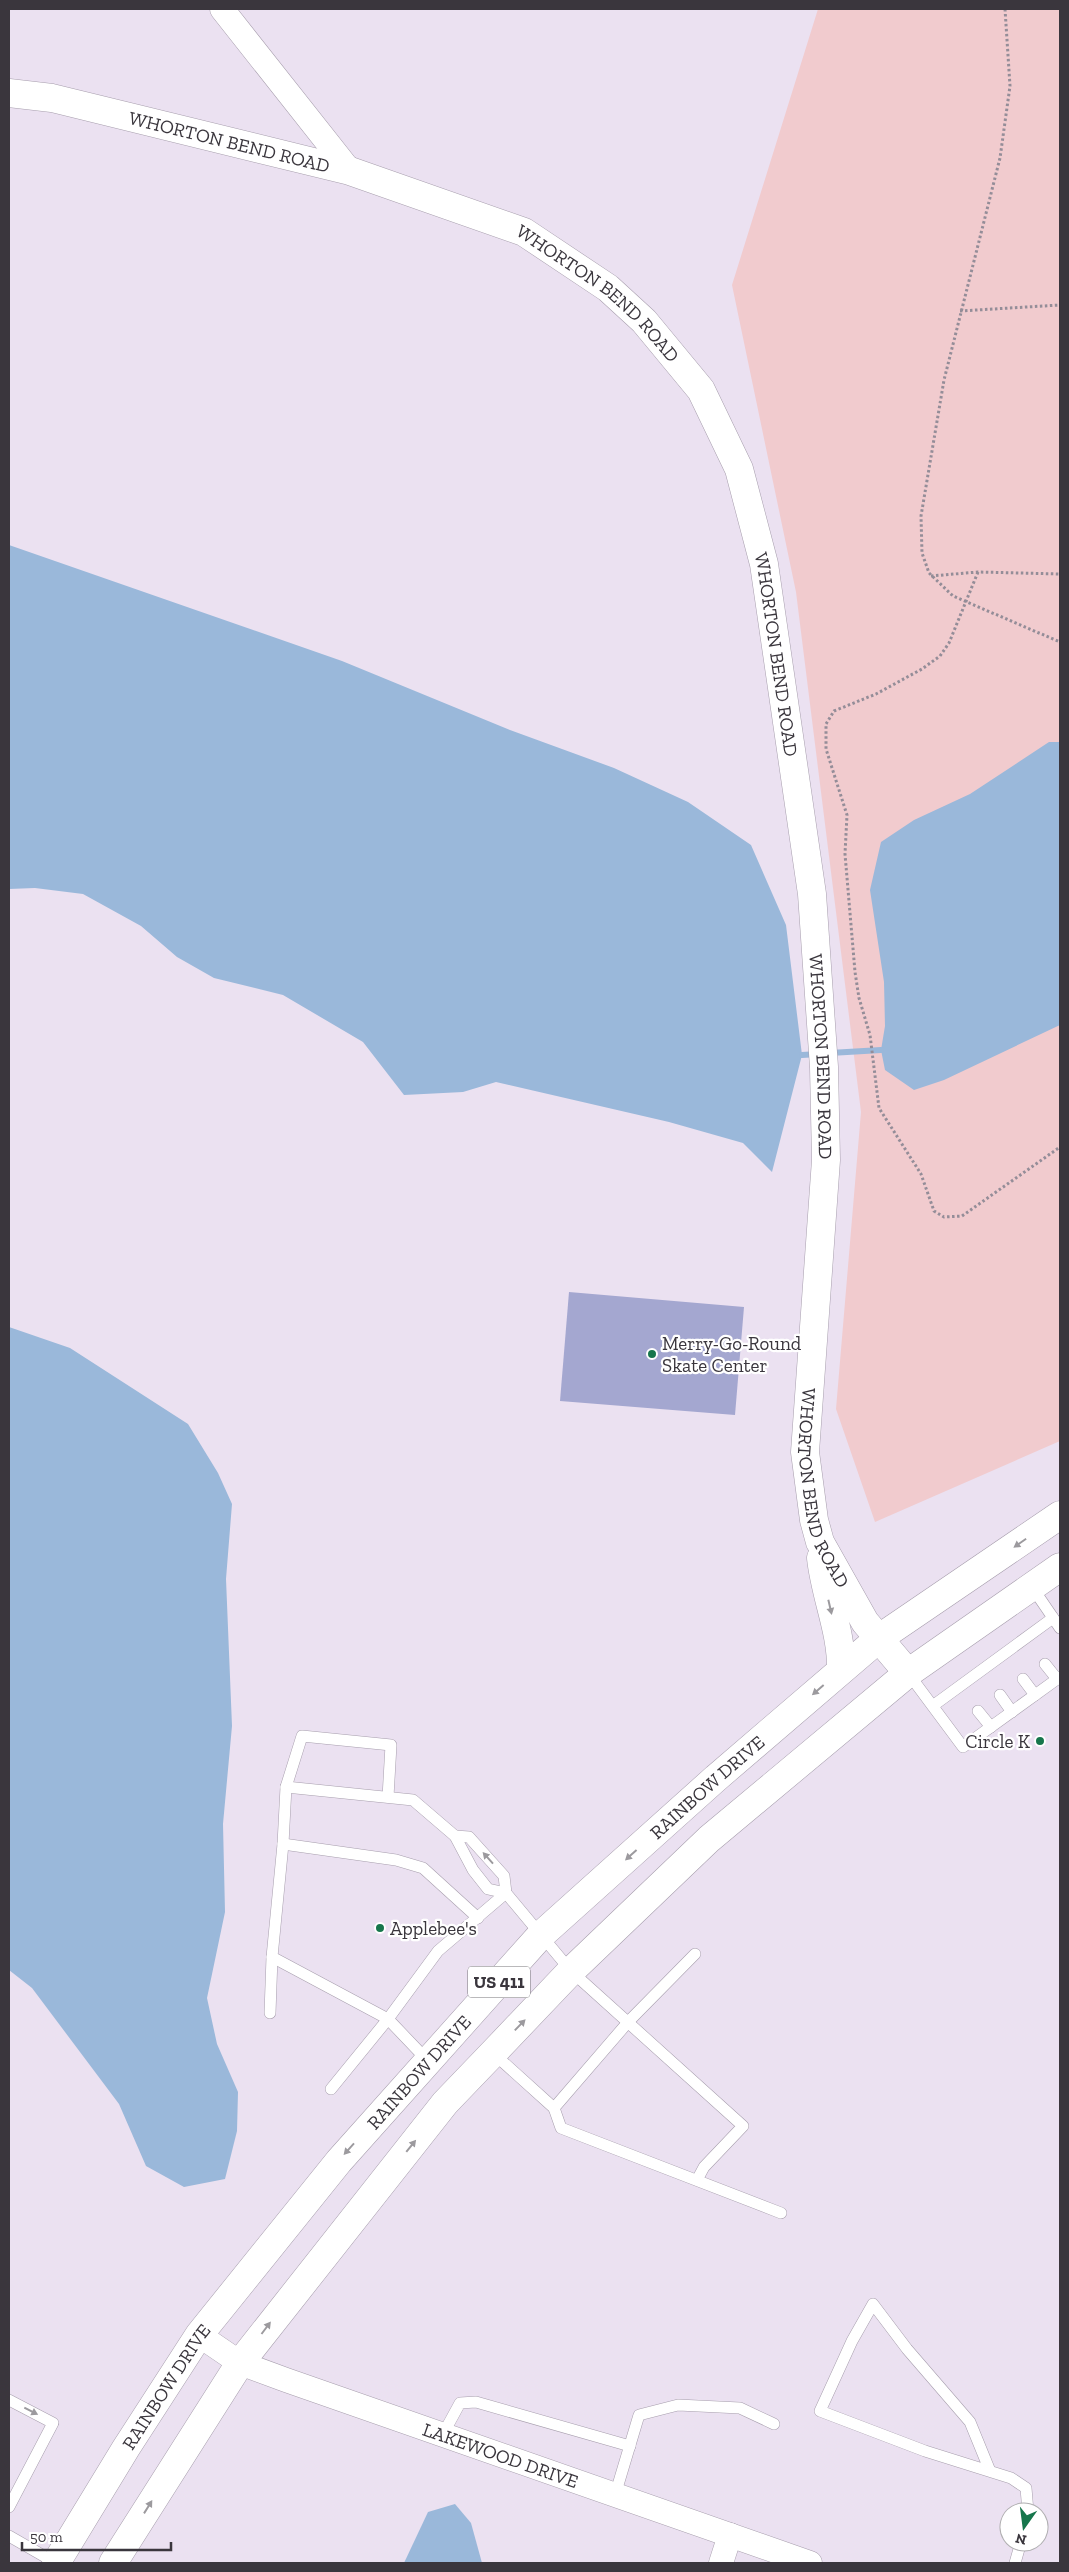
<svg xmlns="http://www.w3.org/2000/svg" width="1069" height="2572" viewBox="0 0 1069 2572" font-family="'Zilla Slab',serif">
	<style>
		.green { fill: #f1cbce }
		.water { fill: #9ab8da }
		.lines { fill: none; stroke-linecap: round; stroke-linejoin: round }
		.stream { stroke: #9ab8da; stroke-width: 6 }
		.building { fill: #a4a7d0 }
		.lane-casing { stroke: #a79ead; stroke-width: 12 }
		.street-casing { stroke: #a79ead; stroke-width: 25 }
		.secondary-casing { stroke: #a79ead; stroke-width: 29 }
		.primary-casing { stroke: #a79ead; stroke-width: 29 }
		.path { stroke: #948d98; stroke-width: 3; stroke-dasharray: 2.5 2.5; stroke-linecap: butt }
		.lane { stroke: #fff; stroke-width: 11 }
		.street { stroke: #fff; stroke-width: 24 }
		.secondary { stroke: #fff; stroke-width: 28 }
		.primary { stroke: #fff; stroke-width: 28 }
		.oneway { fill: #9c9a9e }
		.poi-dot { fill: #16764c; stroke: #fff; stroke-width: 2 }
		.labels { text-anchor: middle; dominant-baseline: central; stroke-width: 4.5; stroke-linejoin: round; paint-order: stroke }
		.shield { fill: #fff; stroke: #757277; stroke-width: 1 }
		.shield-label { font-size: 18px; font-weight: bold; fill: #3a363d }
		.street-label { font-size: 19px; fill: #3a363d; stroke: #fff }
		.poi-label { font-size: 19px; fill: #3a363d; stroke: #fff; text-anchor: start }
	</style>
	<rect width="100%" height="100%" fill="#ebe1f1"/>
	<polygon class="green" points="818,9 1060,9 1060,1441 875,1522 836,1409 861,1112 796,592 732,285"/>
	<g class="water">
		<polygon points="9,545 342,661 510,730 614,768 688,802 751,845 786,925 802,1055 772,1172 743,1143 669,1122 496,1082 463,1092 404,1095 363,1042 283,995 214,978 177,957 141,926 83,894 35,888 9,889"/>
		<polygon points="1049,742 1060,742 1060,1025 944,1080 914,1090 885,1070 881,1050 885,1026 884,982 870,890 881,842 914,820 970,794"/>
		<polygon points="9,1327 70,1348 188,1424 218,1473 232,1504 226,1579 232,1726 223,1824 225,1912 207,1998 217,2044 238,2092 237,2131 225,2179 184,2187 146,2166 119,2104 32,1988 9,1970"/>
		<polygon points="455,2504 471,2523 482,2563 404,2563 428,2512"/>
	</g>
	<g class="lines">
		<g class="stream">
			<polyline points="830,1053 881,1050"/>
			<polyline points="802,1055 818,1054"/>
		</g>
	</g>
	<polygon class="building" points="569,1292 744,1307 735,1415 560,1401"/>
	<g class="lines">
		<defs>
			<g id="lane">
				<polyline points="1032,1587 1060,1628"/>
				<polyline points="1045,1664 1057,1679"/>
				<polyline points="908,1673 963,1747 1060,1677"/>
				<polyline points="1023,1679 1035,1695"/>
				<polyline points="1000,1695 1012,1712"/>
				<polyline points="934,1705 1053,1618"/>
				<polyline points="978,1711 991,1727"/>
				<polyline points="286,1787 413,1800 455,1836 473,1870 488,1889 506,1893"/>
				<polyline points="388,1797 391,1745 302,1736 286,1787 283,1844 272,1957 388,2019 428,2061"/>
				<polyline points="455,1836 469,1837 504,1876 506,1893 571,1971 743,2126 704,2167 697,2180"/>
				<polyline points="283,1844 396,1860 423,1868 478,1918"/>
				<polyline points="270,2013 272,1957"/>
				<polyline points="493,2053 554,2108 629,2021 695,1954"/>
				<polyline points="331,2089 388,2019 438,1951 506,1893"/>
				<polyline points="554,2108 561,2128 781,2213"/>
				<polyline points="9,2400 53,2423 9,2507"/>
				<polyline points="442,2436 460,2403 476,2402 630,2446"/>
				<polyline points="990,2471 970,2422 907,2349 873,2304 852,2341 820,2411 925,2451 1011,2478 1026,2488 1028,2512"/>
				<polyline points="615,2495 639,2415 678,2405 740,2408 774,2424"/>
				<polyline points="9,2536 56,2563"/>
				<polyline points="1015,2563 1021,2542"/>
			</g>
			<g id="street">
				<polyline points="222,9 350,171"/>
				<path id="s1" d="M199,2335L240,2363L286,2380L810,2563"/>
				<polyline points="721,2563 730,2535"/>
			</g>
			<g id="secondary">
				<path id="s2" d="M9,93L52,98L350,171L524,232L608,288L644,321L701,390L739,469L764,564L812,894L824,1067L826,1160L805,1452L814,1520L820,1542L865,1622L908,1673"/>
				<path d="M821,1558C825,1596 842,1632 841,1670"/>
			</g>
			<g id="primary">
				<path id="s3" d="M56,2563L126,2448L199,2335L339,2161L540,1936L716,1778L878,1639L1060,1515"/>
				<polyline points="113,2563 240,2363 445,2103 493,2053 571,1971 709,1839 908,1673 1060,1567"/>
			</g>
		</defs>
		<use href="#lane" class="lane-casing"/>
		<use href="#street" class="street-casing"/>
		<use href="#secondary" class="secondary-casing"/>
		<use href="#primary" class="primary-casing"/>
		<g class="path">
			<polyline points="1005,9 1010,86 1000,158 944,380 921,516 922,553 929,573 953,596 1060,642"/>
			<polyline points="960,311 1060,305"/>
			<polyline points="978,572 949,643 940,656 922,669 876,694 834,711 826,724 826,749 847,815 845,854 855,972 859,998 870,1035 879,1108 921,1174 934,1211 944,1217 962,1216 1060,1147"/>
			<polyline points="931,576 978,572 1060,574"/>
		</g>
		<use href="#lane" class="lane"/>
		<use href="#street" class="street"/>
		<use href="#secondary" class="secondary"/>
		<use href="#primary" class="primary"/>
	</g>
	<defs><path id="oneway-solid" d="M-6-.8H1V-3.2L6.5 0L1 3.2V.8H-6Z" transform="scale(1.25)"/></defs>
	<g class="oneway">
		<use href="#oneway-solid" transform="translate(1020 1543) rotate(145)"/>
		<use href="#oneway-solid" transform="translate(830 1607) rotate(77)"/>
		<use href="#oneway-solid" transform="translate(818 1690) rotate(139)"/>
		<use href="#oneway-solid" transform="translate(631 1855) rotate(138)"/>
		<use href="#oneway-solid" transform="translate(488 1858) rotate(-132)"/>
		<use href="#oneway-solid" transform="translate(520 2025) rotate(-46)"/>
		<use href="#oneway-solid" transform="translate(411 2146) rotate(-51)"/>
		<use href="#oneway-solid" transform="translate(349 2149) rotate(132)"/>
		<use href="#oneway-solid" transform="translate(266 2328) rotate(-53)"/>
		<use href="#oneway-solid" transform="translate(31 2411) rotate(27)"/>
		<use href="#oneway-solid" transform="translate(148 2507) rotate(-58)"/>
	</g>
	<g class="poi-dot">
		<circle cx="652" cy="1354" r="5"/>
		<circle cx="1040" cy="1741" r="5"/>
		<circle cx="380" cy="1928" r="5"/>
	</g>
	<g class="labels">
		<rect class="shield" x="468" y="1966.5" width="62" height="31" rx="4"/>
		<g class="shield-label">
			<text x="499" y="1982">US 411</text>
		</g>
		<g class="street-label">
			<text stroke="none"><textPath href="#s2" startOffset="226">WHORTON BEND ROAD</textPath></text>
			<text stroke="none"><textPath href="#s2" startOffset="631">WHORTON BEND ROAD</textPath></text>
			<text stroke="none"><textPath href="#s2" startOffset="1051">WHORTON BEND ROAD</textPath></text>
			<text stroke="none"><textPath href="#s2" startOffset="1456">WHORTON BEND ROAD</textPath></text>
			<text stroke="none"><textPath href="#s2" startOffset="1891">WHORTON BEND ROAD</textPath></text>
			<text stroke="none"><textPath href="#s3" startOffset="1018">RAINBOW DRIVE</textPath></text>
			<text stroke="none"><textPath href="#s3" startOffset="612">RAINBOW DRIVE</textPath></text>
			<text stroke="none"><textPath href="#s3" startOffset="208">RAINBOW DRIVE</textPath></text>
			<text stroke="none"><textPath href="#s1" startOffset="326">LAKEWOOD DRIVE</textPath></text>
		</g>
		<g class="poi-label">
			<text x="662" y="1343">Merry-Go-Round<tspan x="662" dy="22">Skate Center</tspan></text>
			<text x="1030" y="1741" text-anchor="end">Circle K</text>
			<text x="390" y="1928">Applebee's</text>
		</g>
	</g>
	<rect width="1069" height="2572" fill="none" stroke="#3a363d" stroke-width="20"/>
	<g transform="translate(1024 2527) rotate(194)"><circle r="24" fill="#ffffff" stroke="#b0afb1"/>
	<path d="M0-4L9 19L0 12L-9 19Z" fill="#16764c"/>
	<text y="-8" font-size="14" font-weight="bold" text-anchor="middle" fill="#3a363d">N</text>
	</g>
	<path d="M22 2542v8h149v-8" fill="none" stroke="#3a363d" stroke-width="2.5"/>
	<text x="30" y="2542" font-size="15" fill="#3a363d" stroke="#ffffff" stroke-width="4" paint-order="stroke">50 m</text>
</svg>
